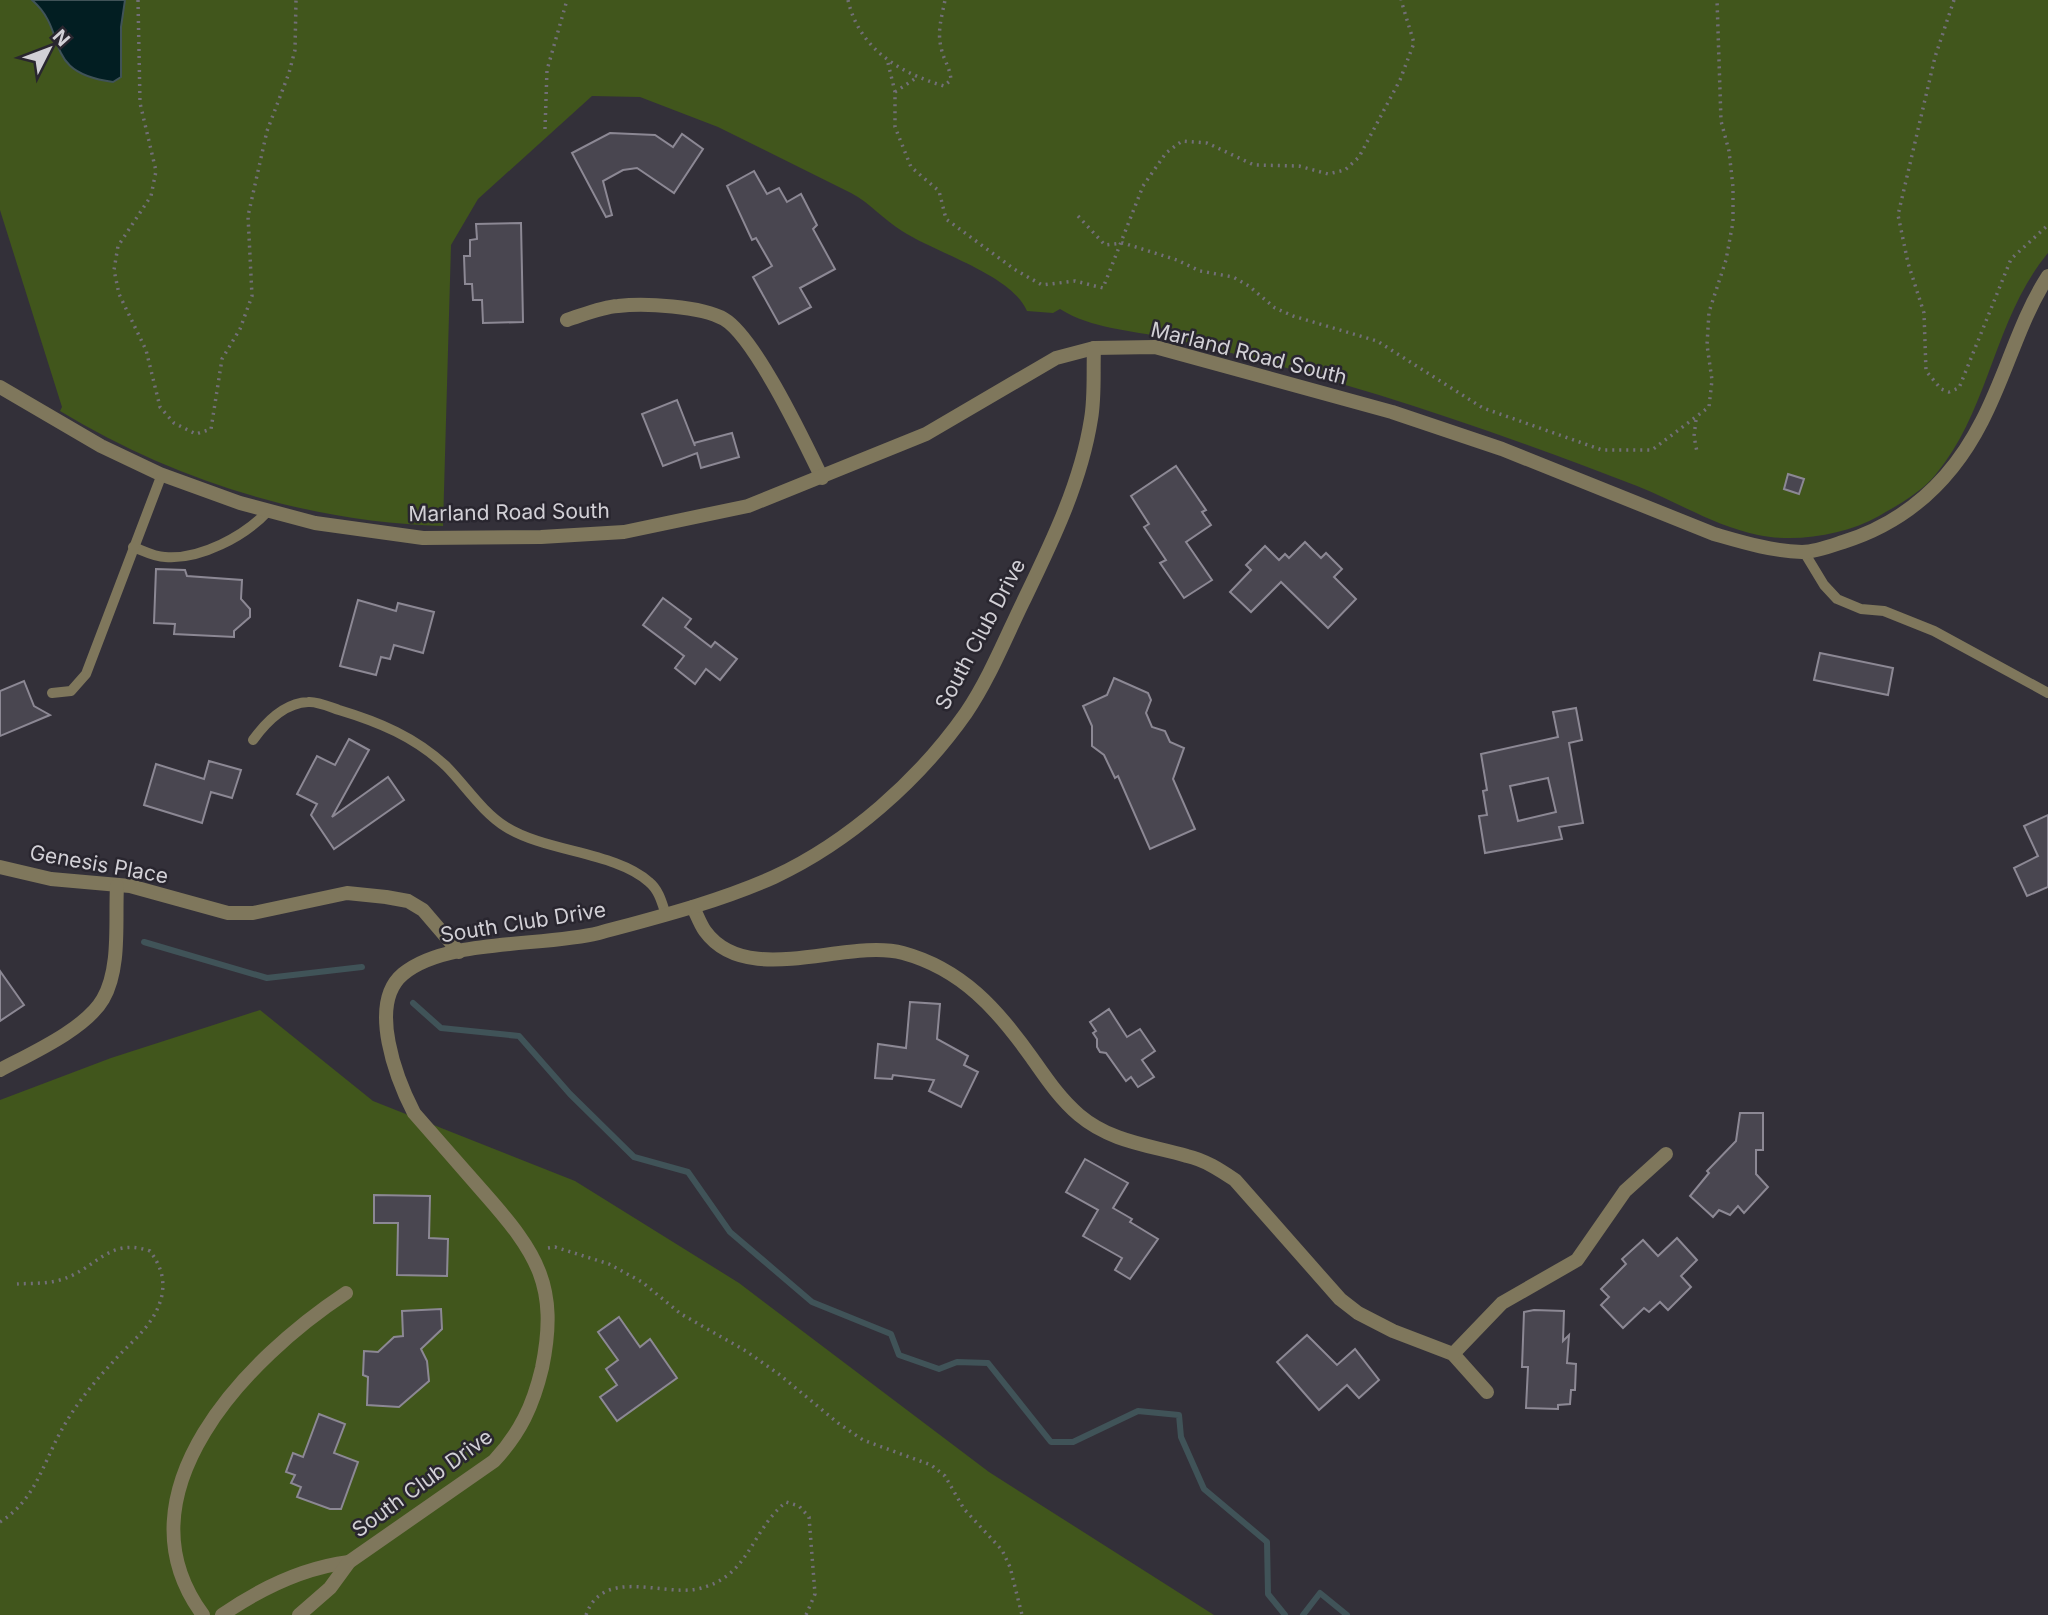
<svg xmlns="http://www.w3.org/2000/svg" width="2048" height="1615" viewBox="0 0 2048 1615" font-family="Inter,sans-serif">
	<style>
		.green { fill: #41561c }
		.water { fill: #021e22; stroke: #405358; stroke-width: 2 }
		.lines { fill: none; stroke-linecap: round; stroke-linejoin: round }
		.stream { stroke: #405358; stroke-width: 6 }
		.building { fill: #494650; stroke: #8c8894; stroke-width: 2; fill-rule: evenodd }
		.path { stroke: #726f77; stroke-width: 3.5; stroke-dasharray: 2 5; stroke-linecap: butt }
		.service { stroke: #7f775c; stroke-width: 10 }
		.minor { stroke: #7f775c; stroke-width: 14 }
		.labels { text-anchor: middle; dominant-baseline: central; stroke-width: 5; stroke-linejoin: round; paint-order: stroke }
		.street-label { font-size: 21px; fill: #d2d0d6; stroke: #29262f }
	</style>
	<rect width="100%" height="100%" fill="#333039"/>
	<g class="green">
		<path d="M0,0H2048V253C1994,318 1990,409 1936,474C1923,491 1898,505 1879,516C1845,535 1796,543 1758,535C1715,526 1677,502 1637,486C1552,453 1466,422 1379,395C1310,374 1238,353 1167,338C1130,330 1092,329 1060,309L1053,313L1027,311C1012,275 936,253 902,231C884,220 870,203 851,193L718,127L640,97L592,96L478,199L451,245L443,526C308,522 175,481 60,411L62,407L0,210Z"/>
		<polygon points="260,1010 373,1101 575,1181 739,1283 989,1472 1214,1615 0,1615 0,1100 111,1058"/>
	</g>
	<path class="water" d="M32,0H125L121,27V77L113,82C40,72 70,33 32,0Z"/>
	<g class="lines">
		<g class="stream">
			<polyline points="144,942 267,978 362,967"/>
			<polyline points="413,1003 441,1028 519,1036 570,1094 634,1157 688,1172 730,1232 812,1302 891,1334 899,1355 939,1369 957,1362 988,1363 1051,1442 1073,1442 1138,1411 1179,1415 1181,1437 1204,1489 1267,1542 1268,1594 1285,1615"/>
			<polyline points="1303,1615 1320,1593 1347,1615"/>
		</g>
	</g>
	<g class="building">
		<polygon points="610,133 655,135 673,147 682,134 703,149 674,193 637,168 623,170 603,181 612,215 606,217 572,153"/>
		<polygon points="754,171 767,194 779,188 787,202 801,194 817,225 813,229 835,269 800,288 811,307 779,324 753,277 772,266 756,238 752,240 727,186"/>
		<polygon points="521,223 523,322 483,323 482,300 473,300 472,284 465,284 464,256 470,256 470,240 477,239 476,224"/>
		<polygon points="677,400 695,446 694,443 732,433 739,457 701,468 697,453 663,466 642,414"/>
		<polygon points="1176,466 1206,510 1202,512 1211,525 1186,542 1212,580 1184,598 1160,563 1166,560 1144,527 1149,524 1131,496"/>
		<polygon points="1788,474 1804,479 1799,494 1784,489"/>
		<polygon points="1305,542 1321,558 1326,553 1342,569 1334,577 1356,599 1328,628 1281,582 1251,612 1230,592 1251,570 1246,565 1265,546 1279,560 1285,554 1289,558"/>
		<polygon points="156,569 185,570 187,576 242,580 241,599 250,609 250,617 234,631 234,637 174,634 175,624 154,623"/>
		<polygon points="663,598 691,619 685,627 711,647 715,642 737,659 720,680 706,669 695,684 675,668 684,656 643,625"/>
		<polygon points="358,600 396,611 398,603 434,612 423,653 394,645 390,659 381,657 376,675 340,666"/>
		<polygon points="1820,653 1893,668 1888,695 1814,680"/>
		<polygon points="1114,678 1148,693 1151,700 1146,713 1152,727 1165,731 1170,742 1184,748 1173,779 1195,829 1150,849 1118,776 1115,778 1104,755 1092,746 1092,726 1083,706 1107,695"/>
		<polygon points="24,681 34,706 50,715 0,736 0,691"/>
		<path d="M1576,708L1582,740L1569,743L1583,823L1559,827L1562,839L1485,853L1479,816L1487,815L1483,791L1487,790L1481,754L1558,737L1553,712ZM1548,778L1556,812L1518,821L1510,786Z"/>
		<polygon points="349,739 369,750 332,817 388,777 404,800 334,849 311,815 317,804 297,794 317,756 335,765"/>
		<polygon points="209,761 241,770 232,798 211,792 202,823 144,805 156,764 204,779"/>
		<polygon points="2048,815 2048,887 2027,896 2014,868 2038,856 2024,826"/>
		<polygon points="0,971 24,1005 0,1021"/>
		<polygon points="910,1002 940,1004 937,1039 968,1056 964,1065 978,1072 961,1107 929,1091 934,1080 893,1075 892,1079 875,1078 878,1044 906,1048"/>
		<polygon points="1109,1009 1127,1037 1140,1029 1155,1051 1142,1060 1154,1077 1138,1087 1131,1077 1126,1081 1106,1053 1100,1052 1097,1047 1097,1039 1093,1033 1096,1031 1090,1022"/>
		<polygon points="1740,1113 1763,1113 1763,1150 1756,1150 1756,1174 1768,1187 1744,1213 1738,1206 1730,1215 1719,1210 1713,1217 1690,1196 1709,1173 1707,1171 1736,1141"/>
		<polygon points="1085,1159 1128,1183 1113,1208 1132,1219 1130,1222 1158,1239 1130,1279 1115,1270 1122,1258 1083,1236 1098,1210 1066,1192"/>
		<polygon points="374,1195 430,1196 429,1238 448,1239 447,1276 397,1275 398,1223 374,1223"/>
		<polygon points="1677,1238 1697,1260 1681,1276 1691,1287 1668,1310 1660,1302 1649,1312 1644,1308 1623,1328 1601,1305 1609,1297 1601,1289 1626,1264 1622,1259 1643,1240 1658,1256"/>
		<polygon points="441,1309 442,1329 421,1349 427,1361 429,1381 399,1407 367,1405 368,1377 363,1375 364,1351 378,1352 394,1337 403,1336 402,1311"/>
		<polygon points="1534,1310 1564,1311 1563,1341 1569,1335 1567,1363 1576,1364 1575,1390 1571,1390 1570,1404 1558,1405 1558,1409 1526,1408 1528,1367 1522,1367 1524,1312"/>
		<polygon points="619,1317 640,1347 650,1339 677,1378 617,1421 600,1397 617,1385 606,1369 618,1360 598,1332"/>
		<polygon points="1307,1335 1337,1365 1355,1349 1379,1380 1359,1398 1347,1385 1319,1410 1277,1362"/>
		<polygon points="319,1414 345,1424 334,1453 358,1462 341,1509 330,1509 297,1497 301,1487 291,1483 295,1475 286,1472 293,1453 303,1457"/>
	</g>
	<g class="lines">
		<g class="path">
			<polyline points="138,0 140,103 156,171 151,196 118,246 114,270 119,294 146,350 160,407 174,423 196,434 211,429 222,359 240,329 252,296 248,216 267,131 289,73 295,50 296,0"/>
			<path d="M848,0C859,49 900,73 944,86L951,80C950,67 943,59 941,47C937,31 942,16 945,0"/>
			<polyline points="1954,0 1935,57 1898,215 1908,263 1924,313 1926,371 1941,389 1949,392 1959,388 2011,259 2048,225"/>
			<polyline points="888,63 895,92 895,127 911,167 939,191 946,219 1014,269 1042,285 1075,281 1103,288 1143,186 1166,153 1182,141 1207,143 1254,165 1299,166 1328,174 1345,170 1359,157 1400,80 1414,43 1401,0"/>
			<polyline points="895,92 916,78"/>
			<polyline points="545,129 547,70 567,0"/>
			<polyline points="1078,216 1105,245 1123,243 1177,260 1200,271 1233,277 1249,286 1275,308 1293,316 1377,341 1483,408 1602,450 1652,450 1709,407 1712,380 1707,345 1709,312 1726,260 1733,222 1733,187 1729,151 1721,121 1717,0"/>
			<polyline points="1696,420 1694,436 1697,452"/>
			<polyline points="548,1248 555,1247 609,1264 642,1282 681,1314 746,1351 780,1375 838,1423 863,1440 931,1465 945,1476 964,1509 1002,1550 1010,1567 1022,1615"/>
			<path d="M0,1522C35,1500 42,1466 61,1431C74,1407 93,1383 112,1363C131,1341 155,1326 162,1295C165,1277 160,1265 150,1251C106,1236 96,1272 56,1281C44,1284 30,1283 17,1284"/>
			<path d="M586,1615C603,1567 661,1596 697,1589C750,1578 750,1531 786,1502L799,1506L809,1517L815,1594L806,1615"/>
		</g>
		<g class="service">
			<path d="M133,547C142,550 154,557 165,557C200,560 245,536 268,511"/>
			<polyline points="1804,552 1824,585 1837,599 1861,609 1884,611 1934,631 2048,693"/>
			<polyline points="52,693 71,691 86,674 162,474"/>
			<path d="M253,740C266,722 284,703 308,702C317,701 330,707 339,710C379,722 415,737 446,766C465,785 482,812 506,827C546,852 616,852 649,882C659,890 662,903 666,915"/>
		</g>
		<g class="minor">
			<path d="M567,320C583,315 601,307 618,306C645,303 701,306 724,319C755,337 805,443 822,478"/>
			<path d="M0,387L101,446L160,474L240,503L315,523L423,538L541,537L624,532L748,506L926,434L1056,358L1094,348L1155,347L1392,412L1502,449L1714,534C1742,542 1771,551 1802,552C1815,552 1831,546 1843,542C1907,522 1952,480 1982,421C2007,373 2019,321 2048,276"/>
			<polyline points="0,867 51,879 130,886 228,913 253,913 347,893 386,897 408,901 423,910 459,952"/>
			<path d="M693,907C697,915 700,924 705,931C747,989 845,938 903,953C962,969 998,1010 1032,1058C1046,1078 1060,1099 1079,1115C1111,1142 1149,1145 1187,1156C1205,1160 1220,1170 1235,1180L1340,1299L1358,1313L1393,1331L1453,1354L1487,1392"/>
			<path d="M0,1070C30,1054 86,1029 103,999C121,968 115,920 117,886"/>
			<polyline points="1453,1354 1502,1303 1577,1260 1625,1191 1666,1154"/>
			<path d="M203,1615C113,1493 249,1357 346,1293"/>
			<path d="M222,1615C261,1588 302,1568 349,1562"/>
			<path d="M299,1615L330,1588L349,1562L494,1461C520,1433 533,1406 542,1368C559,1286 537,1253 485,1194C461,1167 438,1140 414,1113C397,1080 367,1004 403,974C446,938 544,947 599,933C658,917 718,902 774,877C849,842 919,780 966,713C989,679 1005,639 1023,602C1051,544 1081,483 1091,419C1095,396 1093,372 1094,348"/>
		</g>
	</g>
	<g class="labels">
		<g class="street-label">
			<text transform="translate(1249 353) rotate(14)">Marland Road South</text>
			<text transform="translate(509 512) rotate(-1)">Marland Road South</text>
			<text transform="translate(980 634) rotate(-62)">South Club Drive</text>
			<text transform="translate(99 864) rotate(10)">Genesis Place</text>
			<text transform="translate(523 922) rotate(-9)">South Club Drive</text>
			<text transform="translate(422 1483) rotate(-36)">South Club Drive</text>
		</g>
	</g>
	<g transform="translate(49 49) rotate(48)" stroke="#29262f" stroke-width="5" paint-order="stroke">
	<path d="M0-5L12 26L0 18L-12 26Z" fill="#d2d0d6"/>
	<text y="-10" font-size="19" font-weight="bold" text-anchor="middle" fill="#d2d0d6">N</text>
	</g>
</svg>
